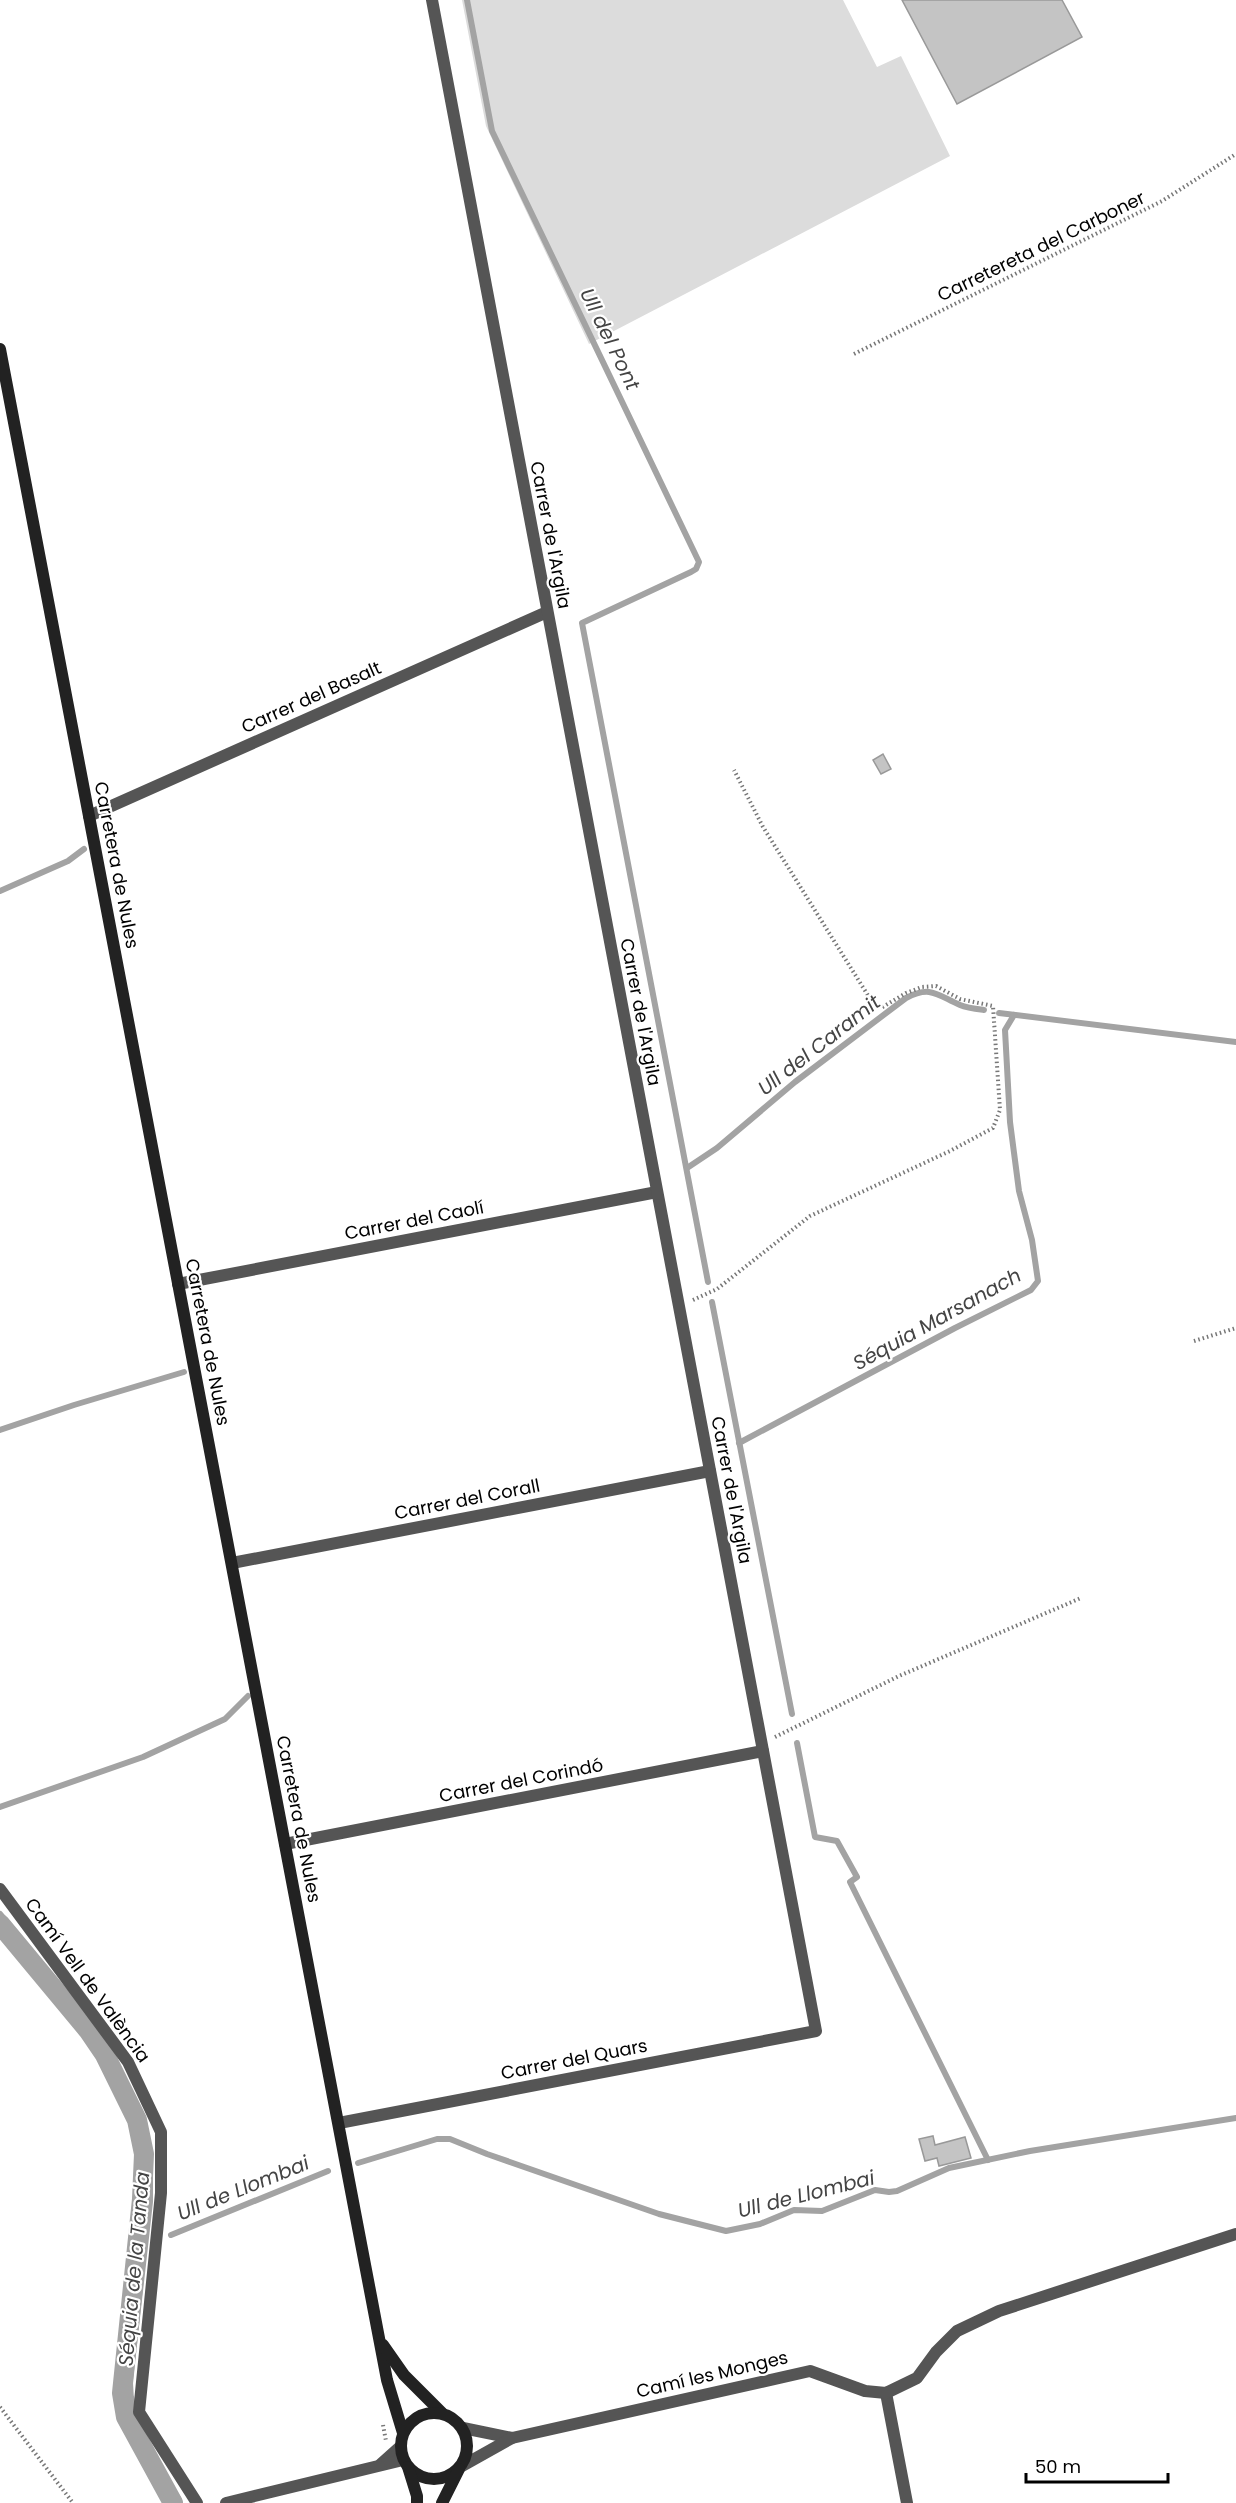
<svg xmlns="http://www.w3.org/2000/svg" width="1236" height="2503" viewBox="0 0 1236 2503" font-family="Poppins,sans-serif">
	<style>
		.green { fill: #dcdcdc }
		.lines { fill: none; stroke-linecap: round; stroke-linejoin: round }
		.stream { stroke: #a3a3a3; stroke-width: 6 }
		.canal { stroke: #a3a3a3; stroke-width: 20 }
		.building { fill: #c4c4c4; stroke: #999; stroke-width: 1.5 }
		.path { stroke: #777; stroke-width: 4; stroke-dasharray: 1.5 3; stroke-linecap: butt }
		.street { stroke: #555; stroke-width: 12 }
		.secondary { stroke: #222; stroke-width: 12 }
		.labels { text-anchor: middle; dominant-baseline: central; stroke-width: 4.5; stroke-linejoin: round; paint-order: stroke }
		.street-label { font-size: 18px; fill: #000; stroke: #fff }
		.water-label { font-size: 20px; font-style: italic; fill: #444; stroke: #fff }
	</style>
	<rect width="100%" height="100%" fill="#fff"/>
	<polygon class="green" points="462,0 843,0 877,67 901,56 950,156 589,344 486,126"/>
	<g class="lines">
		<g class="stream">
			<polyline points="467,0 492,131 699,562 696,569 691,572 582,623 708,1282"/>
			<polyline points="0,891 68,861 84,849"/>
			<polyline points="999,1013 1236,1042"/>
			<path d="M687,1168L717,1148L795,1082L906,998C931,985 937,995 960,1005C967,1008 976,1009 984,1010"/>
			<polyline points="712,1302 792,1714"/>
			<polyline points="0,1430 74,1405 184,1372"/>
			<polyline points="739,1443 955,1328 1031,1290 1038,1281 1032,1240 1019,1191 1010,1122 1005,1030 1014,1015"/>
			<polyline points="797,1743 815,1837 837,1841 857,1877 850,1882 988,2160"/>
			<polyline points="0,1807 143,1757 225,1719 248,1696"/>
			<path d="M0,1914L96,2030L114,2060L144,2122L150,2157V2202L130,2380C129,2426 156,2462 179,2500"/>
			<polyline points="358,2163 437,2139 450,2139 487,2154 659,2214 726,2231 760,2224 794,2210 822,2211 875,2190 889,2192 897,2191 949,2168 1030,2151 1236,2118"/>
			<polyline points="171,2235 328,2171"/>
		</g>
		<polyline class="canal" points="0,1924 88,2030 105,2055 137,2120 144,2154 142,2199 122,2393 126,2417 173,2503"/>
	</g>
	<g class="building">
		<polygon points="902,0 1062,0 1082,37 957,104"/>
		<polygon points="883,754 891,769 881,774 873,760"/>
		<polygon points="933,2136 935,2145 965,2137 971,2158 939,2166 937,2158 925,2161 919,2139"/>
	</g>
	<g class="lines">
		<g class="path">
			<polyline points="854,354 1162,201 1236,154"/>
			<polyline points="693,1300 717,1289 810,1216 950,1151 993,1128 1000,1110 993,1006 960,999 936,986 922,987 906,993 881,1008 874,1005 763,827 734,770"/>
			<polyline points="1194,1341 1236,1328"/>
			<polyline points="775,1737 899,1676 1081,1598"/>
			<polyline points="0,2407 73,2503"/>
			<polyline points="383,2425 386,2441"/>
		</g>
		<g class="street">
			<polyline points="89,816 547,612"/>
			<polyline points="178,1284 657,1192"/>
			<polyline points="232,1563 710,1471"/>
			<polyline points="285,1844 763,1751"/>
			<polyline points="0,1889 128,2062 161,2132 161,2193 139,2412 197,2503"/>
			<polyline points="339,2123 816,2031 432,0"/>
			<polyline points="886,2393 907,2503"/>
			<polyline points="463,2428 512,2438"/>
			<polyline points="381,2464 400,2447"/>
			<polyline points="462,2466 512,2438 810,2371 865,2391 886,2393 917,2378 936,2352 957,2331 999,2311 1236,2234"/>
			<polyline points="226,2503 403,2460"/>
		</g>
		<g class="secondary">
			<polyline points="0,349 387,2380 403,2433"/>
			<polyline points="383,2345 404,2375 442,2413"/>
			<circle cx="434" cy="2446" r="33"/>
			<polyline points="408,2467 417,2496 417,2503"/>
			<polyline points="442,2503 459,2469"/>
		</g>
	</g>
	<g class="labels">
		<g class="street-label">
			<text transform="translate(1041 246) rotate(-26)">Carretereta del Carboner</text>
			<text transform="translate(551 535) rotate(79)">Carrer de l'Argila</text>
			<text transform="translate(311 697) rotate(-24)">Carrer del Basalt</text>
			<text transform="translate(117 865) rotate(79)">Carretera de Nules</text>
			<text transform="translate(641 1012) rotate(79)">Carrer de l'Argila</text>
			<text transform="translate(414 1220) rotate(-11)">Carrer del Caolí</text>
			<text transform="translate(208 1342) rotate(79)">Carretera de Nules</text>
			<text transform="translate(732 1490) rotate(79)">Carrer de l'Argila</text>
			<text transform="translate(467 1499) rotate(-11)">Carrer del Corall</text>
			<text transform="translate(521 1780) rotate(-11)">Carrer del Corindó</text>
			<text transform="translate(299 1819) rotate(79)">Carretera de Nules</text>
			<text transform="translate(88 1980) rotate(54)">Camí Vell de València</text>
			<text transform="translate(574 2059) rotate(-11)">Carrer del Quars</text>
			<text transform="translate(712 2374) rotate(-13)">Camí les Monges</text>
		</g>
		<g class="water-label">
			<text transform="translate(610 339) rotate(64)">Ull del Pont</text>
			<text transform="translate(819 1045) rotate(-38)">Ull del Caramit</text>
			<text transform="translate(937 1319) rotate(-29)">Séquia Marsanach</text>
			<text transform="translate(243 2188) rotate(-22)">Ull de Llombai</text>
			<text transform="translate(806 2194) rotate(-14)">Ull de Llombai</text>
			<text transform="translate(134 2269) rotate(-85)">Séquia de la Tanda</text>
		</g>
	</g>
	<path d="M1026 2473v9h142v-9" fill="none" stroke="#000000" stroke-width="3"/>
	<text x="1035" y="2473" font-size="18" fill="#000000" stroke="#ffffff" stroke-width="4.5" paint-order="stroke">50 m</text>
</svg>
